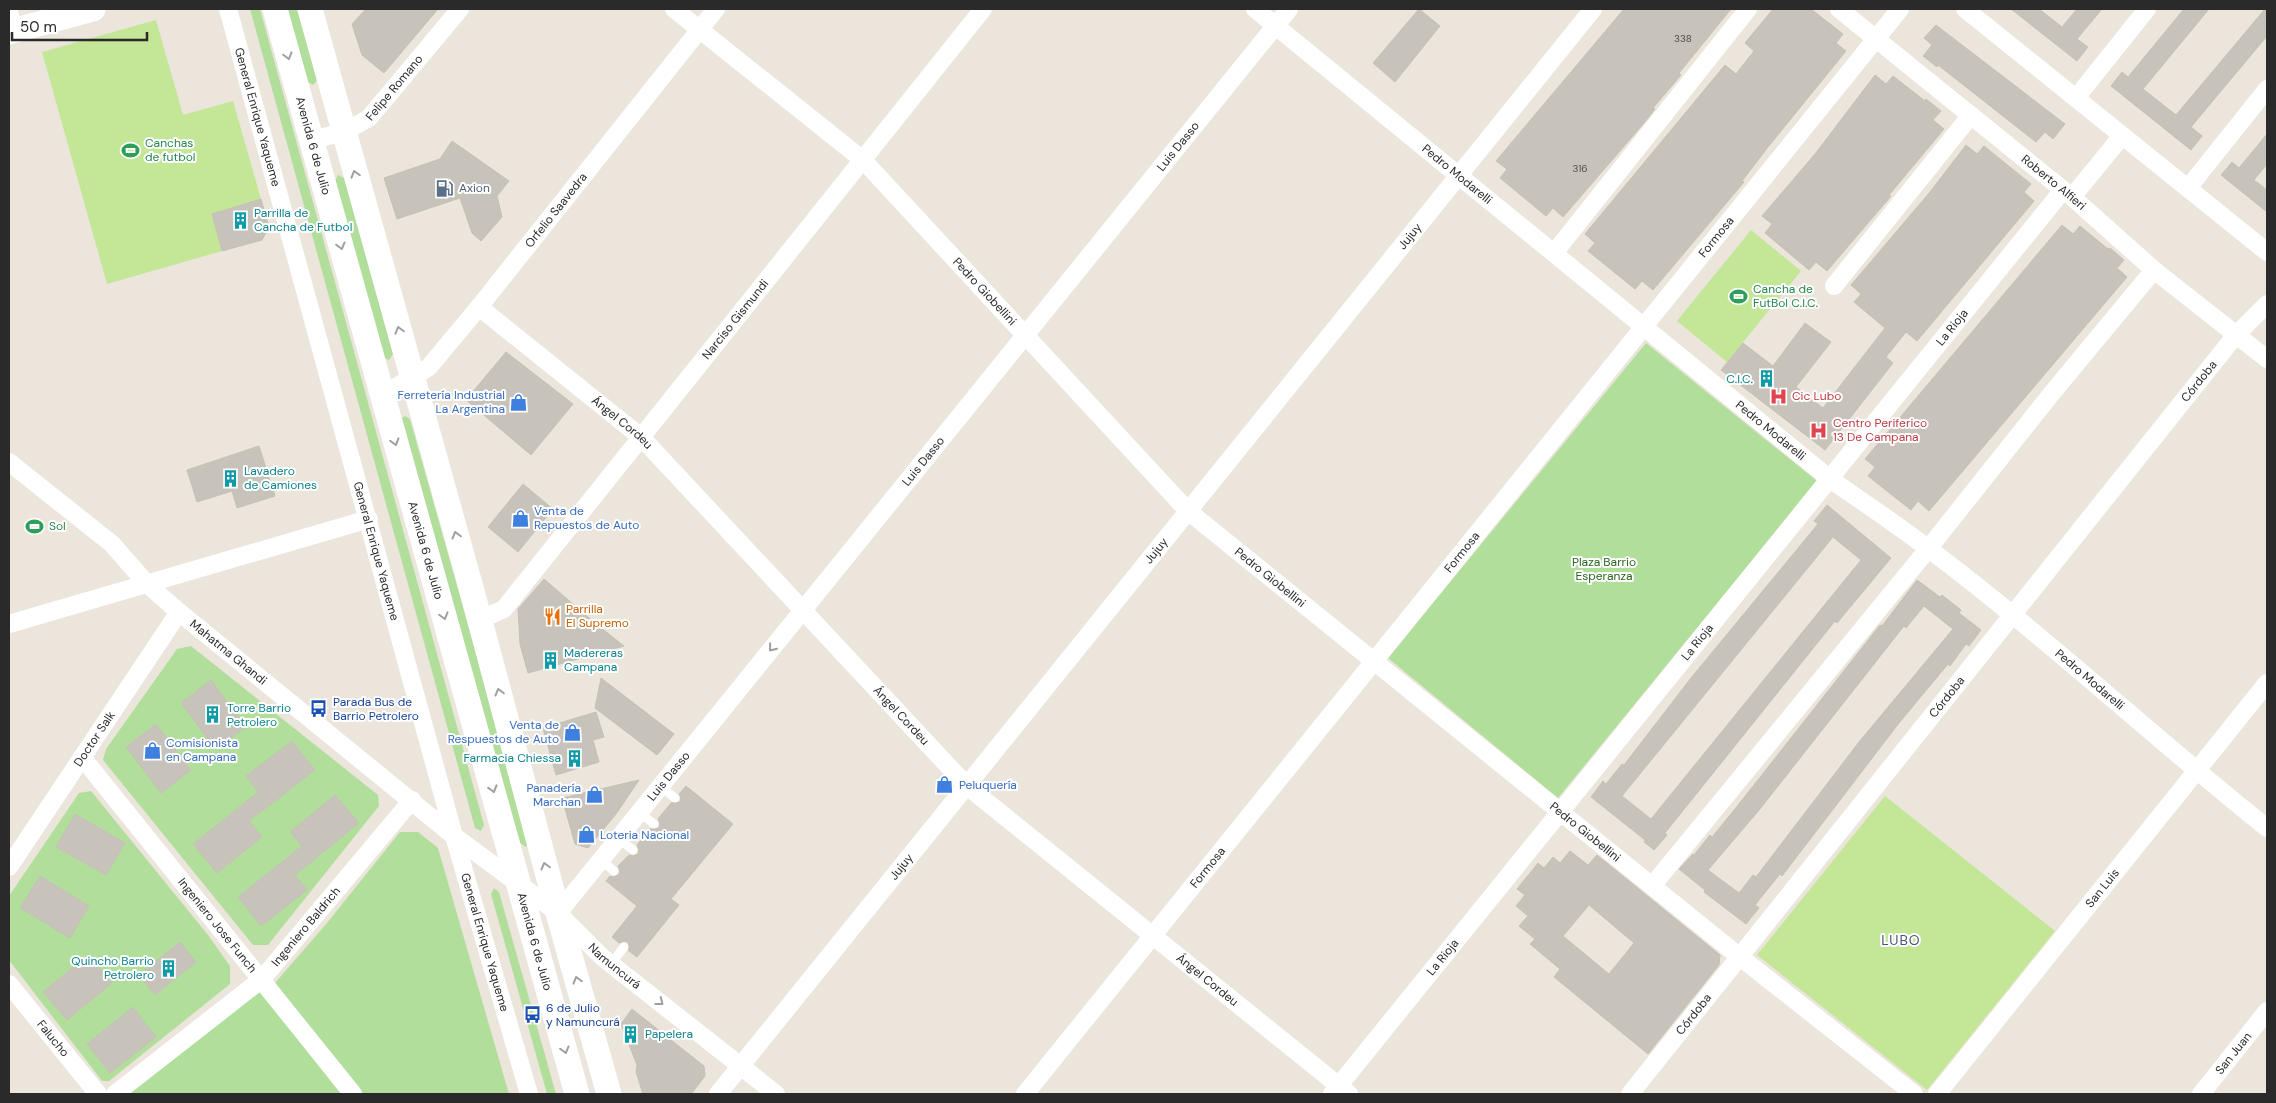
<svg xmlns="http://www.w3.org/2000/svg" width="2276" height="1103" viewBox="0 0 2276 1103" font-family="'DM Sans',sans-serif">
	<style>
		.green { fill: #b1df9b }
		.pitch { fill: #c3e697 }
		.building { fill: #c7c3bb; stroke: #c6c1b6; fill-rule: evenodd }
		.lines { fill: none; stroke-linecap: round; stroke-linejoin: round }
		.lane { stroke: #fff; stroke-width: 9 }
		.street { stroke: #fff; stroke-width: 18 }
		.secondary { stroke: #fff; stroke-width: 25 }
		.oneway { stroke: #9f9f9f }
		.labels { text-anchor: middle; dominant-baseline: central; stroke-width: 4; stroke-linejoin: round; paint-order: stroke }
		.number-label { font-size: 10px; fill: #51504e }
		.street-label { font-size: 12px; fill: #2a2a2a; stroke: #fff }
		.leisure-label { font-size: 12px; fill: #27864d; stroke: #fff; text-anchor: start }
		.service-label { font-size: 12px; fill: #4e5e75; stroke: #fff; text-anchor: start }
		.culture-label { font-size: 12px; fill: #0d838f; stroke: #fff; text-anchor: start }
		.shop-label { font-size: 12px; fill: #366cbe; stroke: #fff; text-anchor: start }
		.health-label { font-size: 12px; fill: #be3a42; stroke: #fff; text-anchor: start }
		.park-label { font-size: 12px; fill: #2b631d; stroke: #fff }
		.food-label { font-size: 12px; fill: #c56008; stroke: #fff; text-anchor: start }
		.transit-label { font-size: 12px; fill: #164399; stroke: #fff; text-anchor: start }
		.neighbourhood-label { font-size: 14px; letter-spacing: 1px; fill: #4c5378; stroke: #fff }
	</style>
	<rect width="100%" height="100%" fill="#ebe5dc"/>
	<g class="green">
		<polygon points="250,9 260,9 484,825 481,831 475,828"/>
		<polygon points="287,9 297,9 317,80 313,85 308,82"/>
		<polygon points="338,175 344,178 393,354 389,360 383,357 335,181"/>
		<polygon points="1646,343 1817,481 1558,798 1388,658"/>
		<polygon points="405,416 410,419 529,841 526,847 520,843 402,418"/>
		<polygon points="191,646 378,795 379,806 268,945 253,945 103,760 106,749 177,649"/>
		<polygon points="91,791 208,935 230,966 230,984 109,1081 102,1081 9,960 9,896 79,793"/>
		<polygon points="400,832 418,832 438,848 509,1094 363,1094 275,983 327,923"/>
		<polygon points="494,888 499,892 556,1094 547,1094 491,894"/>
		<polygon points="260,991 341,1094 128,1094"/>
	</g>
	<g class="pitch">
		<polygon points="156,20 183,115 233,101 261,199 212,214 222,251 107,284 42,52"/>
		<polygon points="1751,230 1801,271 1727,362 1677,321"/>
		<polygon points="1885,796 2055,931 1927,1090 1757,955"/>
	</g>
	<g class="building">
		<polygon points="366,9 438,9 384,73 362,55 352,24"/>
		<polygon points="1419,9 1440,26 1395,82 1373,63"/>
		<polygon points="1624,9 1731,9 1679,73 1681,75 1653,108 1655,109 1644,123 1563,217 1553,208 1546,216 1500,178 1507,169 1496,161"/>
		<polygon points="1773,9 1811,9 1843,34 1836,43 1846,51 1768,147 1742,181 1744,182 1653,290 1642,281 1635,289 1588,251 1595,243 1585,234 1725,65 1736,74 1754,51 1745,43"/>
		<polygon points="2011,9 2039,9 2062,27 2077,9 2102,9 2077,39 2088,47 2077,61"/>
		<polygon points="2184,9 2209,9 2143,89 2176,115 2265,9 2267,9 2267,36 2191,127 2202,136 2191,150 2111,86 2122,72 2128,77"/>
		<polygon points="1936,25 2065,124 2053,139 2045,132 2036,142 1938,65 1937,67 1923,56 1932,45 1924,38"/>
		<polygon points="1875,75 1886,84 1893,76 1925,101 1926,99 1941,111 1933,120 1944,129 1889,195 1891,196 1880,209 1827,271 1816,262 1809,270 1765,233 1772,224 1762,216 1815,154"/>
		<polygon points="2267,134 2267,164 2254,180 2267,190 2267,212 2221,175 2232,162 2239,168"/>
		<polygon points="452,141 509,181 497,196 502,217 481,241 472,233 460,198 397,219 384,178 440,159"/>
		<polygon points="1966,145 1977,154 1984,146 2016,172 2031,184 2024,192 2034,201 1917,341 1906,332 1886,357 1893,363 1825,450 1721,370 1743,343 1773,366 1805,323 1831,342 1796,387 1823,408 1885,328 1854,302 1861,294 1851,285 1930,192"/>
		<polygon points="261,199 269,227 262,240 222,251 212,214"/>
		<polygon points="2062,225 2073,234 2080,226 2108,249 2110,248 2124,260 2117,268 2127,277 1929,511 1918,501 1911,510 1868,476 1875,467 1865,459"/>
		<polygon points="506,352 573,404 531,455 466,400"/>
		<polygon points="259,446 275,496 237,508 232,491 197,502 187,470"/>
		<polygon points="523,484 553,509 518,552 488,527"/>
		<path d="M1827,505L1891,558L1837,623L1835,621L1665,833L1667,835L1654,850L1644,842L1645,840L1591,797L1603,781L1606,784L1622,764L1624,765L1691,678L1818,524L1814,521ZM1833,537L1861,560L1651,819L1622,796Z"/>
		<polygon points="544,579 595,623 624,646 528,673 520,644 518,609"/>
		<path d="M1917,580L1940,597L1942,595L1961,610L1959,613L1981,630L1969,646L1966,644L1950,666L1948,664L1899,723L1782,876L1780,874L1755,905L1759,908L1746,924L1704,892L1705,890L1679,869L1693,854L1694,855L1710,835L1712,837L1735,809L1880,625L1882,626ZM1924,606L1953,629L1859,742L1756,877L1753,875L1739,893L1708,870L1760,809L1904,626L1906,628Z"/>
		<polygon points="601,678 674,734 657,755 595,708"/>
		<polygon points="211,680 246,727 215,749 181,703"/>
		<polygon points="596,712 604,737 593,740 599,762 556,775 543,728"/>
		<polygon points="156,724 191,770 161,793 126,747"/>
		<polygon points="292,741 315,770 249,821 262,837 217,873 193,844 258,792 246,776"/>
		<polygon points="639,780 616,814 588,848 575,844 562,798"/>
		<polygon points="686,786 733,824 671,899 679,905 637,957 629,951 628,942 624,941 619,943 612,937 637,906 606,881 610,876 613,877 618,875 620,872 618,866 629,855 633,856 638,854 639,850 637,845 650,829 659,828 660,824 658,819 671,803 680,802 681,798 679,794"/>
		<polygon points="335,795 359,823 295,875 307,890 261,926 238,897 302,846 290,832"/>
		<polygon points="75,814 125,843 106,875 56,847"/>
		<path d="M1570,851L1588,865L1597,855L1720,955L1719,965L1648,1054L1554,977L1560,969L1530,944L1535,939L1519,926L1528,916L1516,906L1525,895L1517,889L1538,863L1544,868L1553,857L1560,863ZM1589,905L1634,943L1609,974L1563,936Z"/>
		<polygon points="40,876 89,906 70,938 20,908"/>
		<polygon points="180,942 196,962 155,995 139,975"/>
		<polygon points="88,955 112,983 67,1020 43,992"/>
		<polygon points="133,1007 156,1037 110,1073 87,1044"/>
		<polygon points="632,1009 704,1066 705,1076 691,1094 643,1094 636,1072 637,1065 621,1024"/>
	</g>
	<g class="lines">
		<g class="lane">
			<polyline points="660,786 675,798"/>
			<polyline points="639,812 654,824"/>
			<polyline points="618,838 633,850"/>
			<polyline points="601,860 614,871"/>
			<polyline points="611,964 624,947"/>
		</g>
		<g class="street">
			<path id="s1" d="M228,9L454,836L529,1094"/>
			<path id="s2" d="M674,9L863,160L1188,511L1740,957L1914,1094"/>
			<path id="s3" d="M1255,9L1830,479C1863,502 1896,524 1929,549C2046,637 2153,737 2267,828"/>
			<path id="s4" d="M1839,9L2072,197L2154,270L2267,359"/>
			<polyline points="1965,9 2267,252"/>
			<polyline points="9,12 13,26"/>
			<polyline points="2076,98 2147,9"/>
			<path id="s5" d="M312,140L344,132L369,118L460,9"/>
			<polyline points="2188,188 2267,89"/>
			<polyline points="2072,197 2122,136"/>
			<polyline points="1554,253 1748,9"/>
			<polyline points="1834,286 1971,115"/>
			<path id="s6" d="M479,307L641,437L967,786L1349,1094"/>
			<path id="s7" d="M381,396L429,367L479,307L716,9"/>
			<path id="s8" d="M9,462L112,544L147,584L179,612L454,836L558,913L602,957L776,1094"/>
			<path id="s9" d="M479,620L504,609L983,9"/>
			<polyline points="9,624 369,519"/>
			<path id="s10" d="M82,757L353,1094"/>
			<path id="s11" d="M9,867L179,612"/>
			<polyline points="1652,886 1928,549 2052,393 2154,270"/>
			<path id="s12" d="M558,913L1289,9"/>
			<path id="s13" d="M9,984L98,1094"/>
			<path id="s14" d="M115,1094L262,979L412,800"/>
			<path id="s15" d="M718,1094L1593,9"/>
			<path id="s16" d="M1025,1094L1900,9"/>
			<path id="s17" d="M1332,1094L2063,190"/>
			<path id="s18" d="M1630,1094L2235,336L2267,304"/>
			<path id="s19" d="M1937,1094L2267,683"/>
			<path id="s20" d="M2201,1094L2267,1011"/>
		</g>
		<g class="secondary">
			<path id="s21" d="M275,9L577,1094"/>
			<polyline points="310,9 472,591 558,913 609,1094"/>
			<polyline points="9,32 93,9"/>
		</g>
	</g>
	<defs><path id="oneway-chevron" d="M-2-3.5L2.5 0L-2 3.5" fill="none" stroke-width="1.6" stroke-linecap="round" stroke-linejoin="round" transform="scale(1.25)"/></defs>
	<g class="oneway">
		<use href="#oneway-chevron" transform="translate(288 56) rotate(74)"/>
		<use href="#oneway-chevron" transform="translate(355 174) rotate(-106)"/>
		<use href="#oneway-chevron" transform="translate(341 246) rotate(75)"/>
		<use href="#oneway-chevron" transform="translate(399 330) rotate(-106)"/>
		<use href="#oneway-chevron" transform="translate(395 442) rotate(74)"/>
		<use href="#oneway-chevron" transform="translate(456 535) rotate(-105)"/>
		<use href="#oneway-chevron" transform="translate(444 616) rotate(74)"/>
		<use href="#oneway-chevron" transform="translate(772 648) rotate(129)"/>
		<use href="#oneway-chevron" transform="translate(499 692) rotate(-105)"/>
		<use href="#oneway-chevron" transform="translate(493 789) rotate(74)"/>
		<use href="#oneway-chevron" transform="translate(545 866) rotate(-105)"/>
		<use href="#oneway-chevron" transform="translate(577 980) rotate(-106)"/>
		<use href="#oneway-chevron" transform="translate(660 1002) rotate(38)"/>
		<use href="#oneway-chevron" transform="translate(565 1050) rotate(75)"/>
	</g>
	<defs>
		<symbol id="stadium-bare" viewBox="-9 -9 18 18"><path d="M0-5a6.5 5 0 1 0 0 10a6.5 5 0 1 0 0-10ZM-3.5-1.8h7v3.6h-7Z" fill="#2e9e5b" stroke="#fff" stroke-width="2.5" paint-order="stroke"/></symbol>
		<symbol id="fuel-bare" viewBox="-9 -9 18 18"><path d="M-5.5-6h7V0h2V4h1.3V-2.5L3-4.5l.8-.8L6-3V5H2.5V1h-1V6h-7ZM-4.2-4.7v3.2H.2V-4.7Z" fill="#5c6f8a" stroke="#fff" stroke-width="2.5" paint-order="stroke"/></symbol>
		<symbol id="building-bare" viewBox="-9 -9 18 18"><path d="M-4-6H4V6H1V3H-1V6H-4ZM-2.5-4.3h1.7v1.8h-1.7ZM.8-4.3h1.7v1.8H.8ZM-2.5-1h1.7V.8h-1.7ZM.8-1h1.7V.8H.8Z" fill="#0f9aa8" stroke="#fff" stroke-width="2.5" paint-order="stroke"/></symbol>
		<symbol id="hospital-bare" viewBox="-9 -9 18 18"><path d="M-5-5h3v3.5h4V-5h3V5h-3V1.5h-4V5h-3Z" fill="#e0444e" stroke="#fff" stroke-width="2.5" paint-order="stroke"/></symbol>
		<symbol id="shop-bare" viewBox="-9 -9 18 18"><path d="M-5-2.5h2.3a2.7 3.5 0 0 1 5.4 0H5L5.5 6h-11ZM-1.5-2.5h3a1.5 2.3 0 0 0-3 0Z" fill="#3f7fe0" stroke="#fff" stroke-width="2.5" paint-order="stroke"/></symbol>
		<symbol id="restaurant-bare" viewBox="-9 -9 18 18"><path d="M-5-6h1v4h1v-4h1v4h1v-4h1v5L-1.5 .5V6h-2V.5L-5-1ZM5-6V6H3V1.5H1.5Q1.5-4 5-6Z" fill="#e8710a" stroke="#fff" stroke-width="2.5" paint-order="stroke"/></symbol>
		<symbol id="bus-bare" viewBox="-9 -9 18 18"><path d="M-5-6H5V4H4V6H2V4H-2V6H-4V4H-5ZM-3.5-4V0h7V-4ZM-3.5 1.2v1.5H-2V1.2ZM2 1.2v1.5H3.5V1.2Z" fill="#1a4fb4" stroke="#fff" stroke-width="2.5" paint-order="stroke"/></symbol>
	</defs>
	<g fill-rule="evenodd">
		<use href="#stadium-bare" x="118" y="138" width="25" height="25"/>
		<use href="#fuel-bare" x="432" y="176" width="25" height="25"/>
		<use href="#building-bare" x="228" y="208" width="25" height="25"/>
		<use href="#stadium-bare" x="1726" y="284" width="25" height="25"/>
		<use href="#building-bare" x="1754" y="366" width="25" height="25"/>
		<use href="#hospital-bare" x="1766" y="384" width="25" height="25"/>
		<use href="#shop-bare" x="506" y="390" width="25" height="25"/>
		<use href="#hospital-bare" x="1806" y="418" width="25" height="25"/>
		<use href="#building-bare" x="218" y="466" width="25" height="25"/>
		<use href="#shop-bare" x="508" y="506" width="25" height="25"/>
		<use href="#stadium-bare" x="22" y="514" width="25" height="25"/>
		<use href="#restaurant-bare" x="540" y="604" width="25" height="25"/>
		<use href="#building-bare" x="538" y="648" width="25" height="25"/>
		<use href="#bus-bare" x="306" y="696" width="25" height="25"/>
		<use href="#building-bare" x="200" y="702" width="25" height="25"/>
		<use href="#shop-bare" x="560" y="720" width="25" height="25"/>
		<use href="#shop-bare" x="140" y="738" width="25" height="25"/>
		<use href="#building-bare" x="562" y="746" width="25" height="25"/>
		<use href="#shop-bare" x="932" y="772" width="25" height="25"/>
		<use href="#shop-bare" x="582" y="782" width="25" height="25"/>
		<use href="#shop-bare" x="574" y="822" width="25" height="25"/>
		<use href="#building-bare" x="156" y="956" width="25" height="25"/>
		<use href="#bus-bare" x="520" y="1002" width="25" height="25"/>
		<use href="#building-bare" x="618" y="1022" width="25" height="25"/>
	</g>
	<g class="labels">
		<g class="number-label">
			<text x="1683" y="38">338</text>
			<text x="1580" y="168">316</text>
		</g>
		<g class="street-label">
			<text stroke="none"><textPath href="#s5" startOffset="101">Felipe Romano</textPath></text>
			<text stroke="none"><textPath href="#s1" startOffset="112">General Enrique Yaqueme</textPath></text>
			<text stroke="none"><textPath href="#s12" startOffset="986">Luis Dasso</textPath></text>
			<text stroke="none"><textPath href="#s21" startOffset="142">Avenida 6 de Julio</textPath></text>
			<text stroke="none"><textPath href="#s3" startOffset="261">Pedro Modarelli</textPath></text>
			<text stroke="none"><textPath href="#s4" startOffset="276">Roberto Alfieri</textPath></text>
			<text stroke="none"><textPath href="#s7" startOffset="258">Orfelio Saavedra</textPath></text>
			<text stroke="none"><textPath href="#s15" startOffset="1102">Jujuy</textPath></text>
			<text stroke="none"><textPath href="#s16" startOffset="1101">Formosa</textPath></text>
			<text stroke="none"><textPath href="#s2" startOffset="421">Pedro Giobellini</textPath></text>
			<text stroke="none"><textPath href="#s9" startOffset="398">Narciso Gismundi</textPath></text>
			<text stroke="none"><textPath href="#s17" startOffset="986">La Rioja</textPath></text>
			<text stroke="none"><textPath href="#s18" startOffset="912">Córdoba</textPath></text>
			<text stroke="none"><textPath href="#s6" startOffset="184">Ángel Cordeu</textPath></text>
			<text stroke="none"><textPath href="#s3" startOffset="666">Pedro Modarelli</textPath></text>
			<text stroke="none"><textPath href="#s12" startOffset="581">Luis Dasso</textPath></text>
			<text stroke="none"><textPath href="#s15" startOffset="698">Jujuy</textPath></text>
			<text stroke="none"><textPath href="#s16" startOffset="696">Formosa</textPath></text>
			<text stroke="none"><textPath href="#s1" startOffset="562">General Enrique Yaqueme</textPath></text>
			<text stroke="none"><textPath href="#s21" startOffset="562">Avenida 6 de Julio</textPath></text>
			<text stroke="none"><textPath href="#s2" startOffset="826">Pedro Giobellini</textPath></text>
			<text stroke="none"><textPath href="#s17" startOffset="581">La Rioja</textPath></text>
			<text stroke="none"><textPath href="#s8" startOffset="291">Mahatma Ghandi</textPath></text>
			<text stroke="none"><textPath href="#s3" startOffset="1071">Pedro Modarelli</textPath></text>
			<text stroke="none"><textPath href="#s18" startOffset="508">Córdoba</textPath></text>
			<text stroke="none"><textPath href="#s6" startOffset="589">Ángel Cordeu</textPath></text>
			<text stroke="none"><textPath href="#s11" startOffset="154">Doctor Salk</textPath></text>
			<text stroke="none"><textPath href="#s12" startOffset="176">Luis Dasso</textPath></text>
			<text stroke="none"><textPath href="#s2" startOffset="1231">Pedro Giobellini</textPath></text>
			<text stroke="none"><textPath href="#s15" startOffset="292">Jujuy</textPath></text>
			<text stroke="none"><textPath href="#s16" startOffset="291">Formosa</textPath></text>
			<text stroke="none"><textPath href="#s19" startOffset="264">San Luis</textPath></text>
			<text stroke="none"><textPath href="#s10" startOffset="216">Ingeniero Jose Funch</textPath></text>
			<text stroke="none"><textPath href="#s14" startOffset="255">Ingeniero Baldrich</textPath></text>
			<text stroke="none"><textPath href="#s21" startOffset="968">Avenida 6 de Julio</textPath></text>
			<text stroke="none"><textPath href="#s1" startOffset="968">General Enrique Yaqueme</textPath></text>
			<text stroke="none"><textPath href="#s17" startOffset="176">La Rioja</textPath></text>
			<text stroke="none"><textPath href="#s8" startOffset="789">Namuncurá</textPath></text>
			<text stroke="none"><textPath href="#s6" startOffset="994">Ángel Cordeu</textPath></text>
			<text stroke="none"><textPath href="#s18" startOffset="102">Córdoba</textPath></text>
			<text stroke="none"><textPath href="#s13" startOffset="70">Falucho</textPath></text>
			<text stroke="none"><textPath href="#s20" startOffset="52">San Juan</textPath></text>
		</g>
		<g class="leisure-label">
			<text x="145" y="143">Canchas<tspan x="145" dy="14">de futbol</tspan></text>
			<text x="1753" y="289">Cancha de<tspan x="1753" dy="14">FutBol C.I.C.</tspan></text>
			<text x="49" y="526">Sol</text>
		</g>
		<g class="service-label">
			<text x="459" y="188">Axion</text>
		</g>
		<g class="culture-label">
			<text x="254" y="213">Parrilla de<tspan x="254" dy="14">Cancha de Futbol</tspan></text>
			<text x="1753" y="379" text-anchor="end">C.I.C.</text>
			<text x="244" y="471">Lavadero<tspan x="244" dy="14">de Camiones</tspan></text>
			<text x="564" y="653">Madereras<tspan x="564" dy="14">Campana</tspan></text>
			<text x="227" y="708">Torre Barrio<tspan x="227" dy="14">Petrolero</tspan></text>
			<text x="561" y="758" text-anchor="end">Farmacia Chiessa</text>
			<text x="154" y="961" text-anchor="end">Quincho Barrio<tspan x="154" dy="14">Petrolero</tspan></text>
			<text x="645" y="1034">Papelera</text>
		</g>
		<g class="shop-label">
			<text x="505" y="395" text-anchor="end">Ferretería Industrial<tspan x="505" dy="14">La Argentina</tspan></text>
			<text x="534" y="511">Venta de<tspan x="534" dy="14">Repuestos de Auto</tspan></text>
			<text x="559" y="725" text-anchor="end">Venta de<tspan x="559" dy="14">Respuestos de Auto</tspan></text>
			<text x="166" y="743">Comisionista<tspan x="166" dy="14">en Campana</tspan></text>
			<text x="959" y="785">Peluquería</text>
			<text x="581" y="788" text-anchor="end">Panadería<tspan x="581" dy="14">Marchan</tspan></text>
			<text x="600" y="835">Loteria Nacional</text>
		</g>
		<g class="health-label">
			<text x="1792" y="396">Cic Lubo</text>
			<text x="1833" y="423">Centro Periferico<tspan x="1833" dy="14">13 De Campana</tspan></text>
		</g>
		<g class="park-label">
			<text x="1604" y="562">Plaza Barrio<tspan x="1604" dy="14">Esperanza</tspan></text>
		</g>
		<g class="food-label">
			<text x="566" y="609">Parrilla<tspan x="566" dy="14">El Supremo</tspan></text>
		</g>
		<g class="transit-label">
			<text x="333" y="702">Parada Bus de<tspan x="333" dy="14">Barrio Petrolero</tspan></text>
			<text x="546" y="1008">6 de Julio<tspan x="546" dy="14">y Namuncurá</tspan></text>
		</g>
		<g class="neighbourhood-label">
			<text x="1901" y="940">LUBO</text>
		</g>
	</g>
	<rect width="2276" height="1103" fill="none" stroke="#2a2a2a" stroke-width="20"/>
	<path d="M12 32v8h135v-8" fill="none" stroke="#2a2a2a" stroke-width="2.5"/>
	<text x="20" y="32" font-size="15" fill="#2a2a2a" stroke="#ffffff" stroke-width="4" paint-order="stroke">50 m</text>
</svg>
